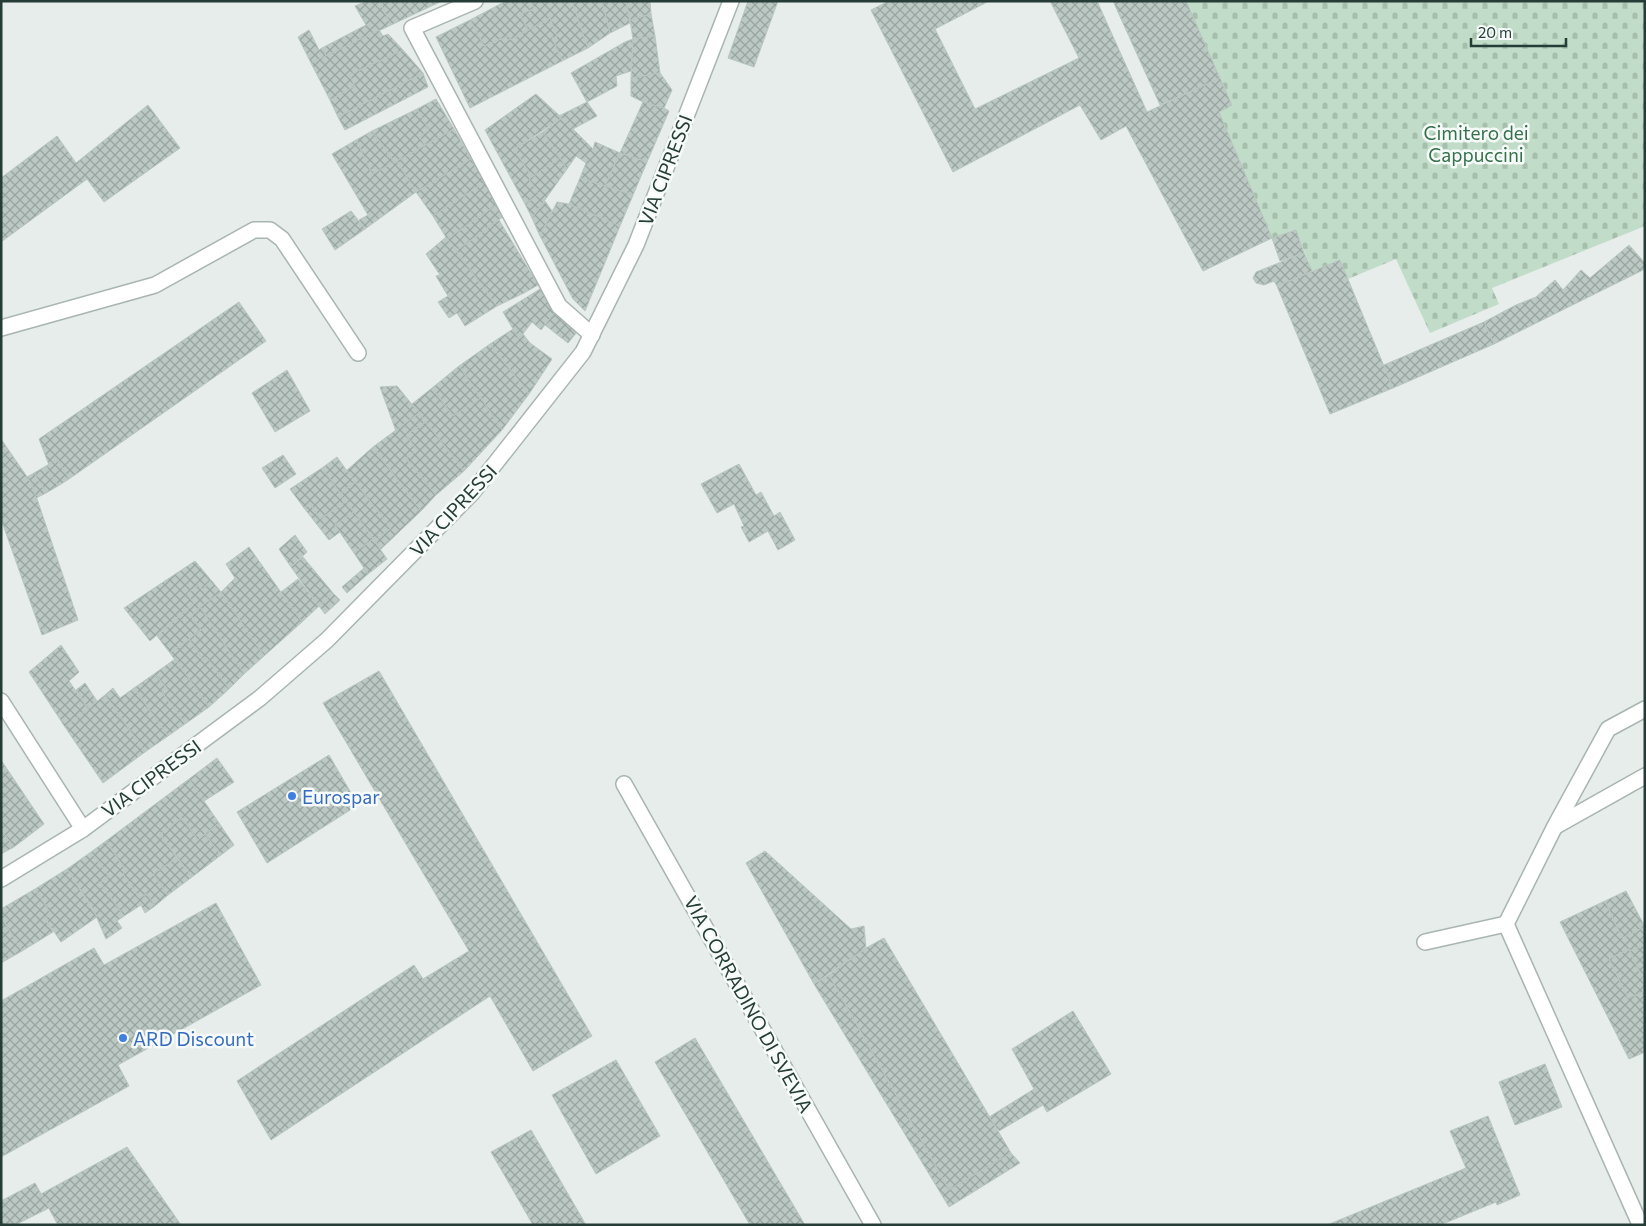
<svg xmlns="http://www.w3.org/2000/svg" width="1646" height="1226" viewBox="0 0 1646 1226" font-family="Commissioner,sans-serif">
	<style>
		.cemetery { fill: url(#cemetery-stones) }
		.building { fill: url(#building-cross-hatch); stroke: #b9c6c0 }
		.lines { fill: none; stroke-linecap: round; stroke-linejoin: round }
		.street-casing { stroke: #a9b5b1; stroke-width: 18 }
		.street { stroke: #fff; stroke-width: 15 }
		.shop-dot { fill: #3f7fe0; stroke: #f6faf8; stroke-width: 2 }
		.labels { text-anchor: middle; dominant-baseline: central; stroke-width: 5; stroke-linejoin: round; paint-order: stroke }
		.park-label { font-size: 19px; fill: #34704b; stroke: #f6faf8 }
		.street-label { font-size: 19px; fill: #263d37; stroke: #f6faf8 }
		.shop-label { font-size: 19px; fill: #366cbe; stroke: #f6faf8; text-anchor: start }
	</style>
	<defs>
		<pattern id="cemetery-stones" width="16" height="16" patternUnits="userSpaceOnUse" patternTransform="scale(1.25)"><rect width="16" height="16" fill="#c1dcc8"/><path d="M2 7V4a2 2 0 0 1 4 0v3zM10 15v-3a2 2 0 0 1 4 0v3z" fill="#a6beac"/></pattern>
		<pattern id="building-cross-hatch" width="8" height="8" patternUnits="userSpaceOnUse" patternTransform="scale(1.25)"><rect width="8" height="8" fill="#bbc8c3"/><path d="M0 0l8 8M0 8l8-8" fill="none" stroke="#98a49f"/></pattern>
	</defs>
	<rect width="100%" height="100%" fill="#e6edea"/>
	<polygon class="cemetery" points="1186,1 1645,1 1645,226 1492,288 1499,304 1430,333 1396,259 1348,279 1340,260 1312,271 1296,230 1272,238 1219,112 1232,104"/>
	<g class="building">
		<polygon points="367,1 386,1 381,4 391,25 326,56 322,48 366,25 355,6"/>
		<polygon points="386,1 442,1 391,25 381,4"/>
		<polygon points="506,1 531,1 534,9 520,14 528,30 510,40 509,36 484,46 470,20"/>
		<polygon points="531,1 572,1 588,48 562,61 552,38 557,37 550,18 528,30 520,14 534,9"/>
		<polygon points="572,1 602,1 610,33 588,48"/>
		<polygon points="602,1 626,1 630,23 610,33"/>
		<polygon points="626,1 650,1 651,14 630,20"/>
		<polygon points="748,1 778,1 754,67 728,58"/>
		<polygon points="889,1 989,1 935,29 975,109 1079,58 1050,1 1097,1 1147,112 1220,78 1232,105 1219,112 1272,238 1203,271 1126,126 1101,140 1080,105 953,172 871,10"/>
		<polygon points="1113,1 1186,1 1220,78 1160,105"/>
		<polygon points="651,14 655,36 633,39 630,20"/>
		<polygon points="550,18 557,37 552,38 562,61 470,108 436,37 470,20 484,46 509,36 510,40"/>
		<polygon points="309,30 319,50 322,48 326,56 311,63 298,37"/>
		<polygon points="379,30 383,36 388,34 403,50 349,75 355,86 330,100 311,63"/>
		<polygon points="655,36 660,73 631,78 633,39"/>
		<polygon points="633,39 631,71 616,76 617,86 587,102 571,73 625,42"/>
		<polygon points="403,50 423,73 338,117 330,100 355,86 349,75"/>
		<polygon points="423,73 428,87 345,130 338,117"/>
		<polygon points="660,73 672,90 664,108 643,102 631,96 631,78"/>
		<polygon points="536,94 562,118 514,149 532,177 529,179 539,194 525,204 485,130"/>
		<polygon points="436,99 454,129 425,145 419,137 429,130 417,109"/>
		<polygon points="587,102 597,116 573,129 559,116"/>
		<polygon points="643,102 664,108 669,111 647,162 620,153"/>
		<polygon points="148,105 180,148 104,202 87,179 1,242 1,178 57,136 76,163"/>
		<polygon points="417,109 429,130 419,137 425,145 395,163 372,131"/>
		<polygon points="562,118 593,149 595,142 620,153 605,186 580,178 586,163 576,156 567,169 560,158 543,132"/>
		<polygon points="454,129 471,159 416,192 397,161"/>
		<polygon points="372,131 395,163 372,174 356,140"/>
		<polygon points="543,132 560,158 532,177 514,149"/>
		<polygon points="356,140 372,174 397,161 416,192 365,229 359,220 368,215 332,154"/>
		<polygon points="620,153 647,162 633,195 605,186"/>
		<polygon points="560,158 567,169 532,218 525,204 539,194 529,179"/>
		<polygon points="471,159 485,182 433,216 416,192"/>
		<polygon points="580,178 633,195 620,226 569,204"/>
		<polygon points="485,182 498,204 447,239 433,216"/>
		<polygon points="545,201 552,211 540,236 532,218"/>
		<polygon points="557,202 569,204 620,226 585,311 573,299 540,236"/>
		<polygon points="498,204 504,216 456,251 447,239"/>
		<polygon points="351,211 365,229 335,250 322,229"/>
		<polygon points="499,220 538,285 524,293 497,306 456,251"/>
		<polygon points="1296,230 1304,253 1280,261 1272,238"/>
		<polygon points="446,237 497,306 465,326 457,313 449,318 438,302 448,296 436,276 440,275 426,254"/>
		<polygon points="1629,245 1645,263 1645,269 1494,344 1484,322 1516,305 1536,297 1555,280 1563,290 1581,270 1590,278"/>
		<polygon points="1304,253 1312,271 1277,286 1274,281 1264,285 1256,283 1253,278 1256,272"/>
		<polygon points="1340,260 1393,388 1330,414 1277,286"/>
		<polygon points="540,289 554,313 541,330 532,322 519,339 503,312"/>
		<polygon points="239,302 266,341 69,479 57,459 49,465 39,439"/>
		<polygon points="554,313 577,332 568,343 545,325"/>
		<polygon points="1484,322 1494,344 1393,388 1384,365"/>
		<polygon points="513,329 519,339 523,334 530,343 552,359 529,394 490,344"/>
		<polygon points="490,344 529,394 502,430 459,366"/>
		<polygon points="459,366 481,398 453,416 432,388"/>
		<polygon points="287,370 310,411 275,432 252,393"/>
		<polygon points="397,386 419,413 396,431 380,387"/>
		<polygon points="432,388 453,416 481,398 502,430 464,471 412,404"/>
		<polygon points="419,413 426,422 406,435 417,450 406,458 436,495 421,511 373,447"/>
		<polygon points="426,422 464,471 436,495 406,458 417,450 406,435"/>
		<polygon points="1,439 32,484 78,620 42,635 1,519"/>
		<polygon points="373,447 421,511 380,550 375,541 391,528 346,471"/>
		<polygon points="283,455 296,474 275,488 262,468"/>
		<polygon points="337,457 355,482 340,494 322,468"/>
		<polygon points="57,459 69,479 58,486 46,466"/>
		<polygon points="739,464 756,495 761,492 774,516 780,512 795,540 778,550 768,531 749,542 741,527 744,526 734,504 717,513 701,484"/>
		<polygon points="46,466 58,486 46,493 34,473"/>
		<polygon points="322,468 346,501 320,519 310,503 304,508 290,489"/>
		<polygon points="34,473 46,493 36,498 32,484 27,477"/>
		<polygon points="355,482 391,528 375,541 340,494"/>
		<polygon points="346,501 354,512 335,525 340,532 329,540 304,508 310,503 320,519"/>
		<polygon points="354,512 373,539 354,553 335,525"/>
		<polygon points="295,535 307,552 291,567 279,549"/>
		<polygon points="373,539 387,559 368,574 354,553"/>
		<polygon points="249,547 302,622 264,656 221,592 235,578 226,564"/>
		<polygon points="303,557 333,593 319,606 291,567"/>
		<polygon points="195,561 211,580 202,590 198,585 187,594 194,603 150,641 124,608"/>
		<polygon points="364,568 368,574 347,593 342,587"/>
		<polygon points="298,579 319,606 302,622 281,592"/>
		<polygon points="211,580 221,592 200,607 191,616 201,630 170,653 157,636 194,603 187,594 198,585 202,590"/>
		<polygon points="221,592 264,656 244,674 200,607"/>
		<polygon points="333,593 340,600 325,614 319,606"/>
		<polygon points="200,607 244,674 229,689 207,658 203,660 189,639 201,630 191,616"/>
		<polygon points="189,639 203,660 207,658 229,689 209,707 170,653"/>
		<polygon points="61,645 79,672 69,681 88,709 65,727 29,672"/>
		<polygon points="175,659 209,707 185,724 162,692 167,688 154,674"/>
		<polygon points="379,671 592,1036 533,1071 490,996 271,1140 237,1081 414,965 423,979 469,951 323,703"/>
		<polygon points="154,674 167,688 162,692 185,724 168,736 134,688"/>
		<polygon points="85,683 97,701 88,709 76,690"/>
		<polygon points="113,688 120,698 134,688 168,736 145,752 105,695"/>
		<polygon points="105,695 145,752 103,783 65,727"/>
		<polygon points="329,755 358,805 267,863 237,812"/>
		<polygon points="217,758 234,782 204,801 189,779"/>
		<polygon points="1,760 44,824 14,847 1,830"/>
		<polygon points="189,779 219,823 198,840 182,818 160,834 177,858 153,874 168,895 155,906 147,894 139,898 123,874 126,871 106,841"/>
		<polygon points="182,818 198,840 205,834 221,855 192,877 160,834"/>
		<polygon points="219,823 234,845 221,855 205,834"/>
		<polygon points="1,830 14,847 1,854"/>
		<polygon points="106,841 126,871 123,874 139,898 147,894 155,906 145,913 141,905 124,916 100,883 109,876 91,852"/>
		<polygon points="765,851 851,929 864,926 866,948 814,984 746,863"/>
		<polygon points="91,852 109,876 100,883 124,916 117,921 122,928 106,939 93,909 67,869"/>
		<polygon points="177,858 192,877 168,895 153,874"/>
		<polygon points="67,869 97,917 61,942 45,918 51,914 35,889"/>
		<polygon points="35,889 51,914 45,918 53,932 22,951 1,917 1,909"/>
		<polygon points="1626,891 1645,927 1622,938 1605,901"/>
		<polygon points="1605,901 1622,938 1645,927 1645,945 1630,951 1629,949 1609,959 1628,998 1645,991 1645,1052 1629,1059 1560,922"/>
		<polygon points="216,903 261,985 118,1065 129,1086 1,1157 1,1001 94,948 104,965"/>
		<polygon points="1,917 22,951 1,963"/>
		<polygon points="884,938 1011,1153 949,1190 829,975 866,948"/>
		<polygon points="1645,945 1645,984 1630,951"/>
		<polygon points="1629,949 1645,984 1645,991 1628,998 1609,959"/>
		<polygon points="829,975 949,1190 1011,1153 1020,1163 949,1207 814,984"/>
		<polygon points="1073,1011 1111,1074 1047,1112 1043,1105 999,1131 989,1117 1034,1089 1012,1049"/>
		<polygon points="695,1038 805,1225 750,1225 655,1062"/>
		<polygon points="616,1060 660,1136 596,1174 552,1095"/>
		<polygon points="1545,1064 1562,1107 1515,1125 1499,1082"/>
		<polygon points="1488,1116 1520,1195 1497,1205 1496,1202 1440,1225 1327,1225 1466,1168 1450,1131"/>
		<polygon points="531,1130 586,1225 533,1225 491,1152"/>
		<polygon points="127,1147 181,1225 58,1225 41,1194"/>
		<polygon points="35,1183 49,1208 15,1225 1,1225 1,1201"/>
	</g>
	<g class="lines">
		<defs>
			<g id="street">
				<polyline points="475,1 412,28 559,306 592,335"/>
				<polyline points="1,328 155,285 254,230 270,230 282,239 358,353"/>
				<polyline points="1,701 83,829"/>
				<polyline points="624,784 873,1225"/>
				<polyline points="1556,826 1645,776"/>
				<polyline points="1,879 83,829 260,698 327,640 472,493 583,352 636,245 731,1"/>
				<polyline points="1506,924 1555,826 1608,729 1645,709"/>
				<polyline points="1425,942 1506,924 1639,1222"/>
			</g>
		</defs>
		<use href="#street" class="street-casing"/>
		<use href="#street" class="street"/>
	</g>
	<g class="shop-dot">
		<circle cx="292" cy="796" r="5"/>
		<circle cx="123" cy="1038" r="5"/>
	</g>
	<g class="labels">
		<g class="park-label">
			<text x="1476" y="132">Cimitero dei<tspan x="1476" dy="22">Cappuccini</tspan></text>
		</g>
		<g class="street-label">
			<text transform="translate(665 170) rotate(-69)">VIA CIPRESSI</text>
			<text transform="translate(453 510) rotate(-47)">VIA CIPRESSI</text>
			<text transform="translate(151 778) rotate(-36)">VIA CIPRESSI</text>
			<text transform="translate(749 1004) rotate(61)">VIA CORRADINO DI SVEVIA</text>
		</g>
		<g class="shop-label">
			<text x="302" y="796">Eurospar</text>
			<text x="133" y="1038">ARD Discount</text>
		</g>
	</g>
	<rect width="1646" height="1226" fill="none" stroke="#263d37" stroke-width="5"/>
	<path d="M1471 38v8h95v-8" fill="none" stroke="#263d37" stroke-width="2.5"/>
	<text x="1478" y="38" font-size="15" fill="#263d37" stroke="#f6faf8" stroke-width="4" paint-order="stroke">20 m</text>
</svg>
